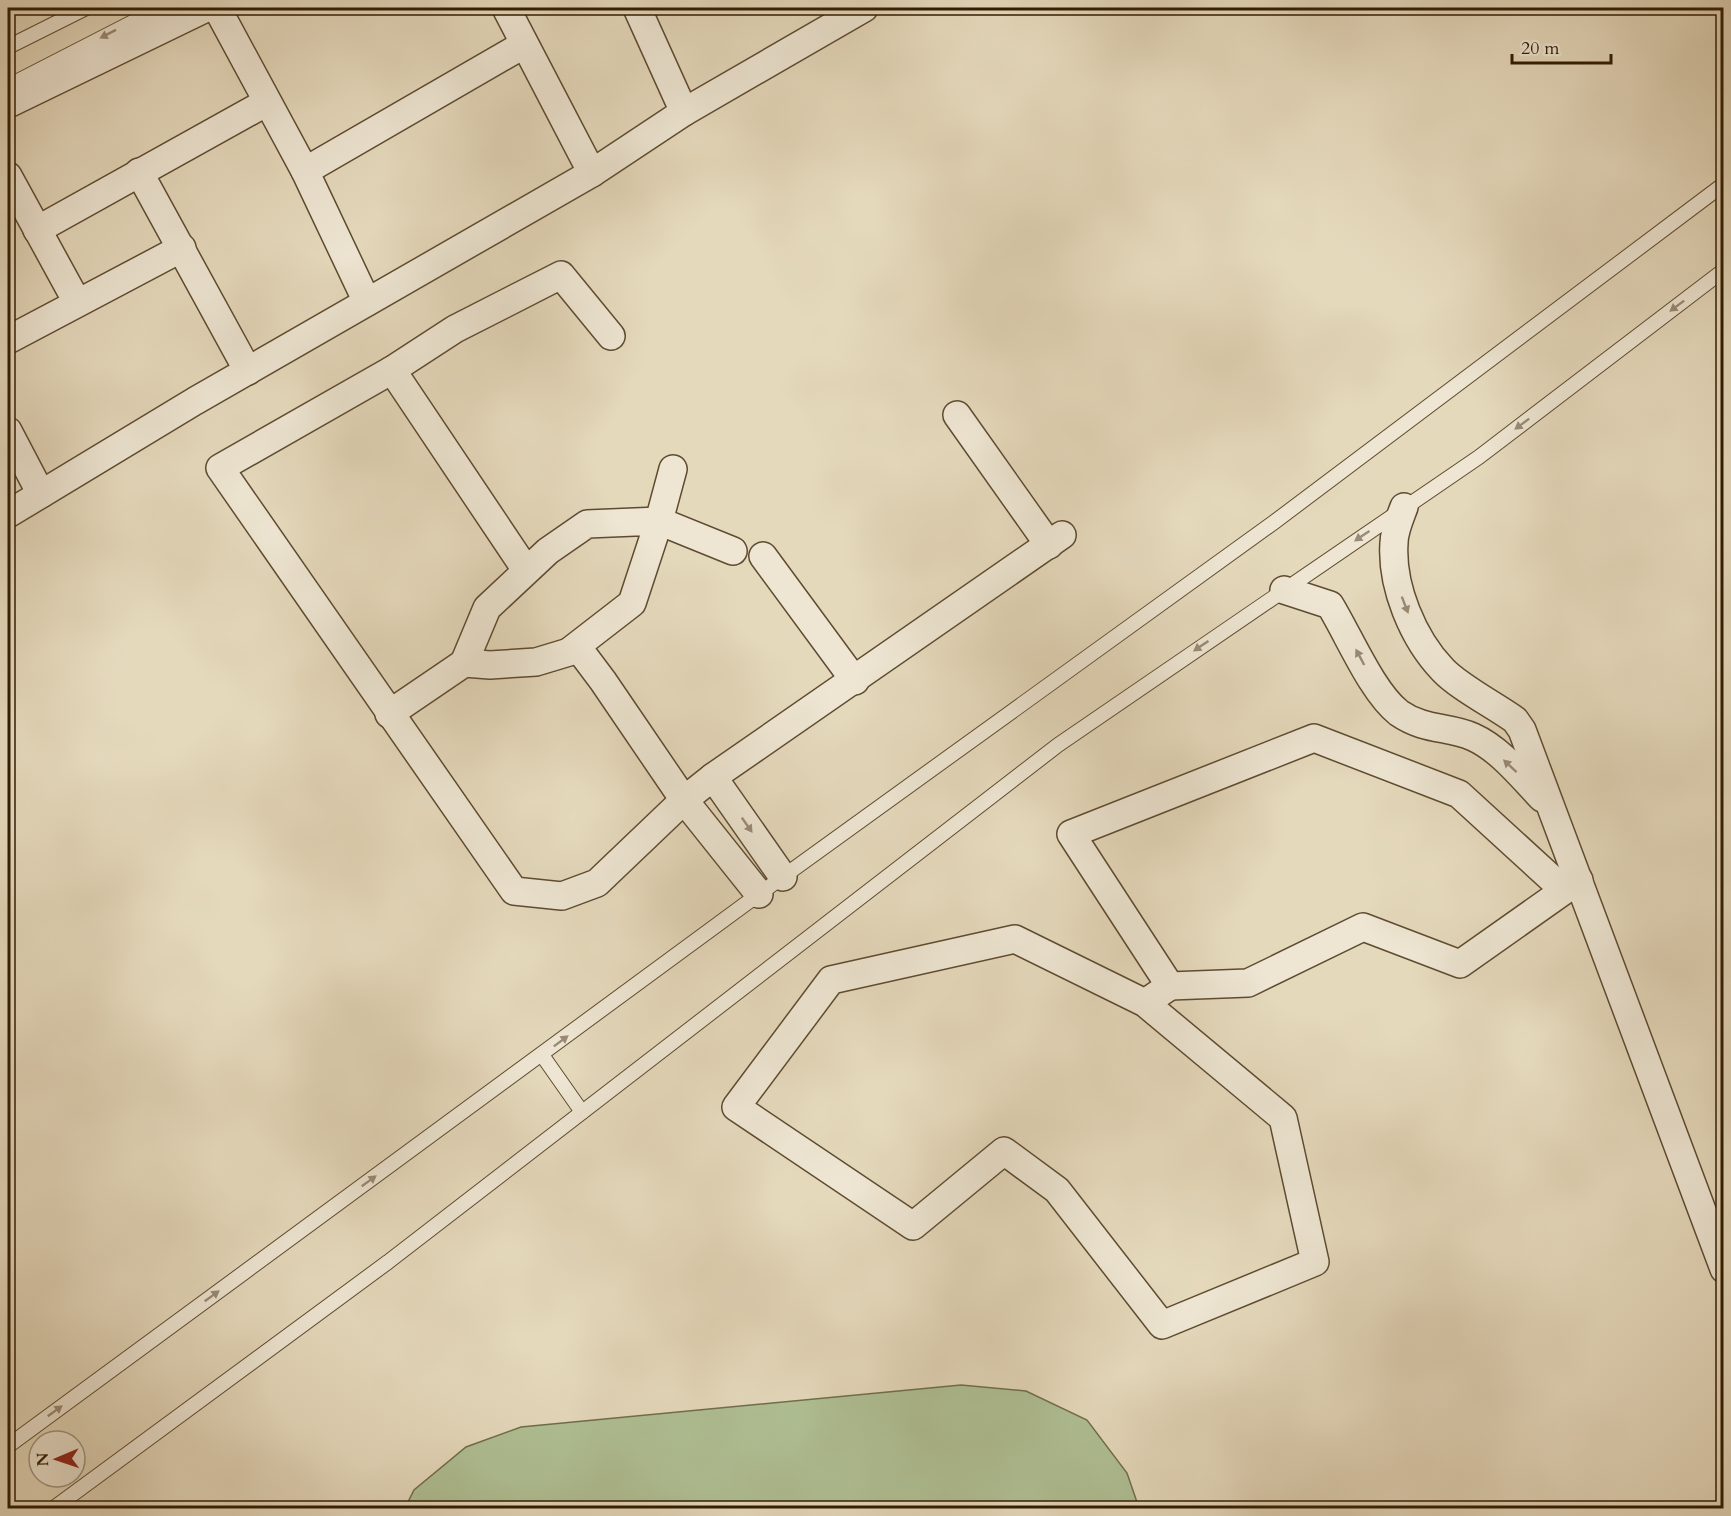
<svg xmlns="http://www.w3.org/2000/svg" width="1731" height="1516" viewBox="0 0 1731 1516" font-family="Cardo,serif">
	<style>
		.green { fill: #afc094; stroke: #706e4c; stroke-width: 1.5 }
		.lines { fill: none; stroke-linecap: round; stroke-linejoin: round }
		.lane-casing { stroke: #5e4b31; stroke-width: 16 }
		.street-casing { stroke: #5e4b31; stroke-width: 30 }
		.lane { stroke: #eee6d3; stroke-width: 14 }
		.street { stroke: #eee6d3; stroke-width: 27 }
		.oneway { fill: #998b75 }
	</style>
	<rect width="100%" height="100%" fill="#e5d9bc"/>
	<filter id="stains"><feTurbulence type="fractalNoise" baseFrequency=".00333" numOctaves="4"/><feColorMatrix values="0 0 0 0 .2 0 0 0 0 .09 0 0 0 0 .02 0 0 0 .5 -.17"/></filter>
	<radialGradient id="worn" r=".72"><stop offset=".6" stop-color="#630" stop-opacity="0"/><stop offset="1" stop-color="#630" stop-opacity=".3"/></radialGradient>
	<polygon class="green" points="961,1385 1026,1391 1087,1420 1127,1473 1139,1508 405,1508 414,1490 466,1447 521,1427"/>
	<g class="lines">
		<defs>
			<g id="lane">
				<polyline points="8,47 86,8"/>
				<polyline points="8,86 160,8"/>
				<polyline points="542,1055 582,1112"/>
				<polyline points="8,1446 759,894 1273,523 1724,184"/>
				<polyline points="54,1508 388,1262 1058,745 1479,457 1724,270"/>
			</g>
			<g id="street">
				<polyline points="217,8 305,171 367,302"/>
				<polyline points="506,8 592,173"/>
				<polyline points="637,8 684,112"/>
				<polyline points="8,104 206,8"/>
				<polyline points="305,171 523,45"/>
				<polyline points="139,172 248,371"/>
				<polyline points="8,176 77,302"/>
				<polyline points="37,230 267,102"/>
				<polyline points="611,336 561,275 455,329 392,370 220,468 514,891 562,896 597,883 684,800 713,777 1062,535"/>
				<polyline points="8,340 182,248"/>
				<polyline points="392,370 526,570"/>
				<polyline points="957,415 1049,545"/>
				<polyline points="8,431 41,494"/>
				<polyline points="673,469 659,521 733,551"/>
				<path d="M1404,507C1400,518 1394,531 1394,543C1391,586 1413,639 1443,670C1459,687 1494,705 1515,720L1522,730L1724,1269"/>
				<polyline points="8,514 195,401 592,173 684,112 864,8"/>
				<polyline points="763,556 855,681"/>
				<path d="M1284,590L1330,605C1349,636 1372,692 1399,713C1425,731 1448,726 1473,737C1500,749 1522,777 1542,798"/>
				<polyline points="464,663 487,608 548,551 587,524 659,521 632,603 570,651"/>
				<polyline points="389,714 464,663 490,665 536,662 579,649 603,681 684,800 759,894"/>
				<polyline points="713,777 783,877"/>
				<polyline points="1564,890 1459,794 1314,738 1071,834 1170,986 1248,983 1363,927 1460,964 1579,880"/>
				<polyline points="1145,1003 1015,939 831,980 736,1107 913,1226 1004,1151 1057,1190 1162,1325 1315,1262 1283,1118 1145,1003 1170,986"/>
			</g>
		</defs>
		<use href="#lane" class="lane-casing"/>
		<use href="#street" class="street-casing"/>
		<use href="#lane" class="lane"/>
		<use href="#street" class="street"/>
	</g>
	<defs><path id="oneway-solid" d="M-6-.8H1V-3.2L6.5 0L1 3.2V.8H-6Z" transform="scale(1.5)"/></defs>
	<g class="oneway">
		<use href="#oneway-solid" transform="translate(108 34) rotate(153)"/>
		<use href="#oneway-solid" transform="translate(1677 306) rotate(143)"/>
		<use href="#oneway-solid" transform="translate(1522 424) rotate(143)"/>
		<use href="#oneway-solid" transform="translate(1362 536) rotate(146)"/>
		<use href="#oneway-solid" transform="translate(1405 605) rotate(69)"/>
		<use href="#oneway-solid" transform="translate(1201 646) rotate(146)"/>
		<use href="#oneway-solid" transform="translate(1360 657) rotate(-118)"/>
		<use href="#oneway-solid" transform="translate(1510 766) rotate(-137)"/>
		<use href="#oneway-solid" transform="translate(747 825) rotate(55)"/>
		<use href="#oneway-solid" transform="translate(561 1041) rotate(-37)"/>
		<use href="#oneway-solid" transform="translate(369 1181) rotate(-36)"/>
		<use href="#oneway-solid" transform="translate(212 1296) rotate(-36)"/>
		<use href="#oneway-solid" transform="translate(55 1411) rotate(-36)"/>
	</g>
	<rect width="1731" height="1516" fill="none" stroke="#e5d9bc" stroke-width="30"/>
	<rect x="9" y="9" width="1713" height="1498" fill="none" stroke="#311c03" stroke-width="3"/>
	<rect x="15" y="15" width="1701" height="1486" fill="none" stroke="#311c03" stroke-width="1.5"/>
	<g transform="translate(57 1459) rotate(268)"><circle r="28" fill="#eee6d3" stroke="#a29580" stroke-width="1.5"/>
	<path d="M0-4.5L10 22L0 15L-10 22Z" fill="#8f2418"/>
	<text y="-9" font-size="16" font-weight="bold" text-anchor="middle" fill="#311c03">N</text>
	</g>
	<path d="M1512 54v9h99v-9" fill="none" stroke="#311c03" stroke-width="3"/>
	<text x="1521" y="54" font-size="18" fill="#311c03" stroke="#eee6d3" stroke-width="4.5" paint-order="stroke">20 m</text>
	<rect width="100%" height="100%" filter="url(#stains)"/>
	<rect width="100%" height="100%" fill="url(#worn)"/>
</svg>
